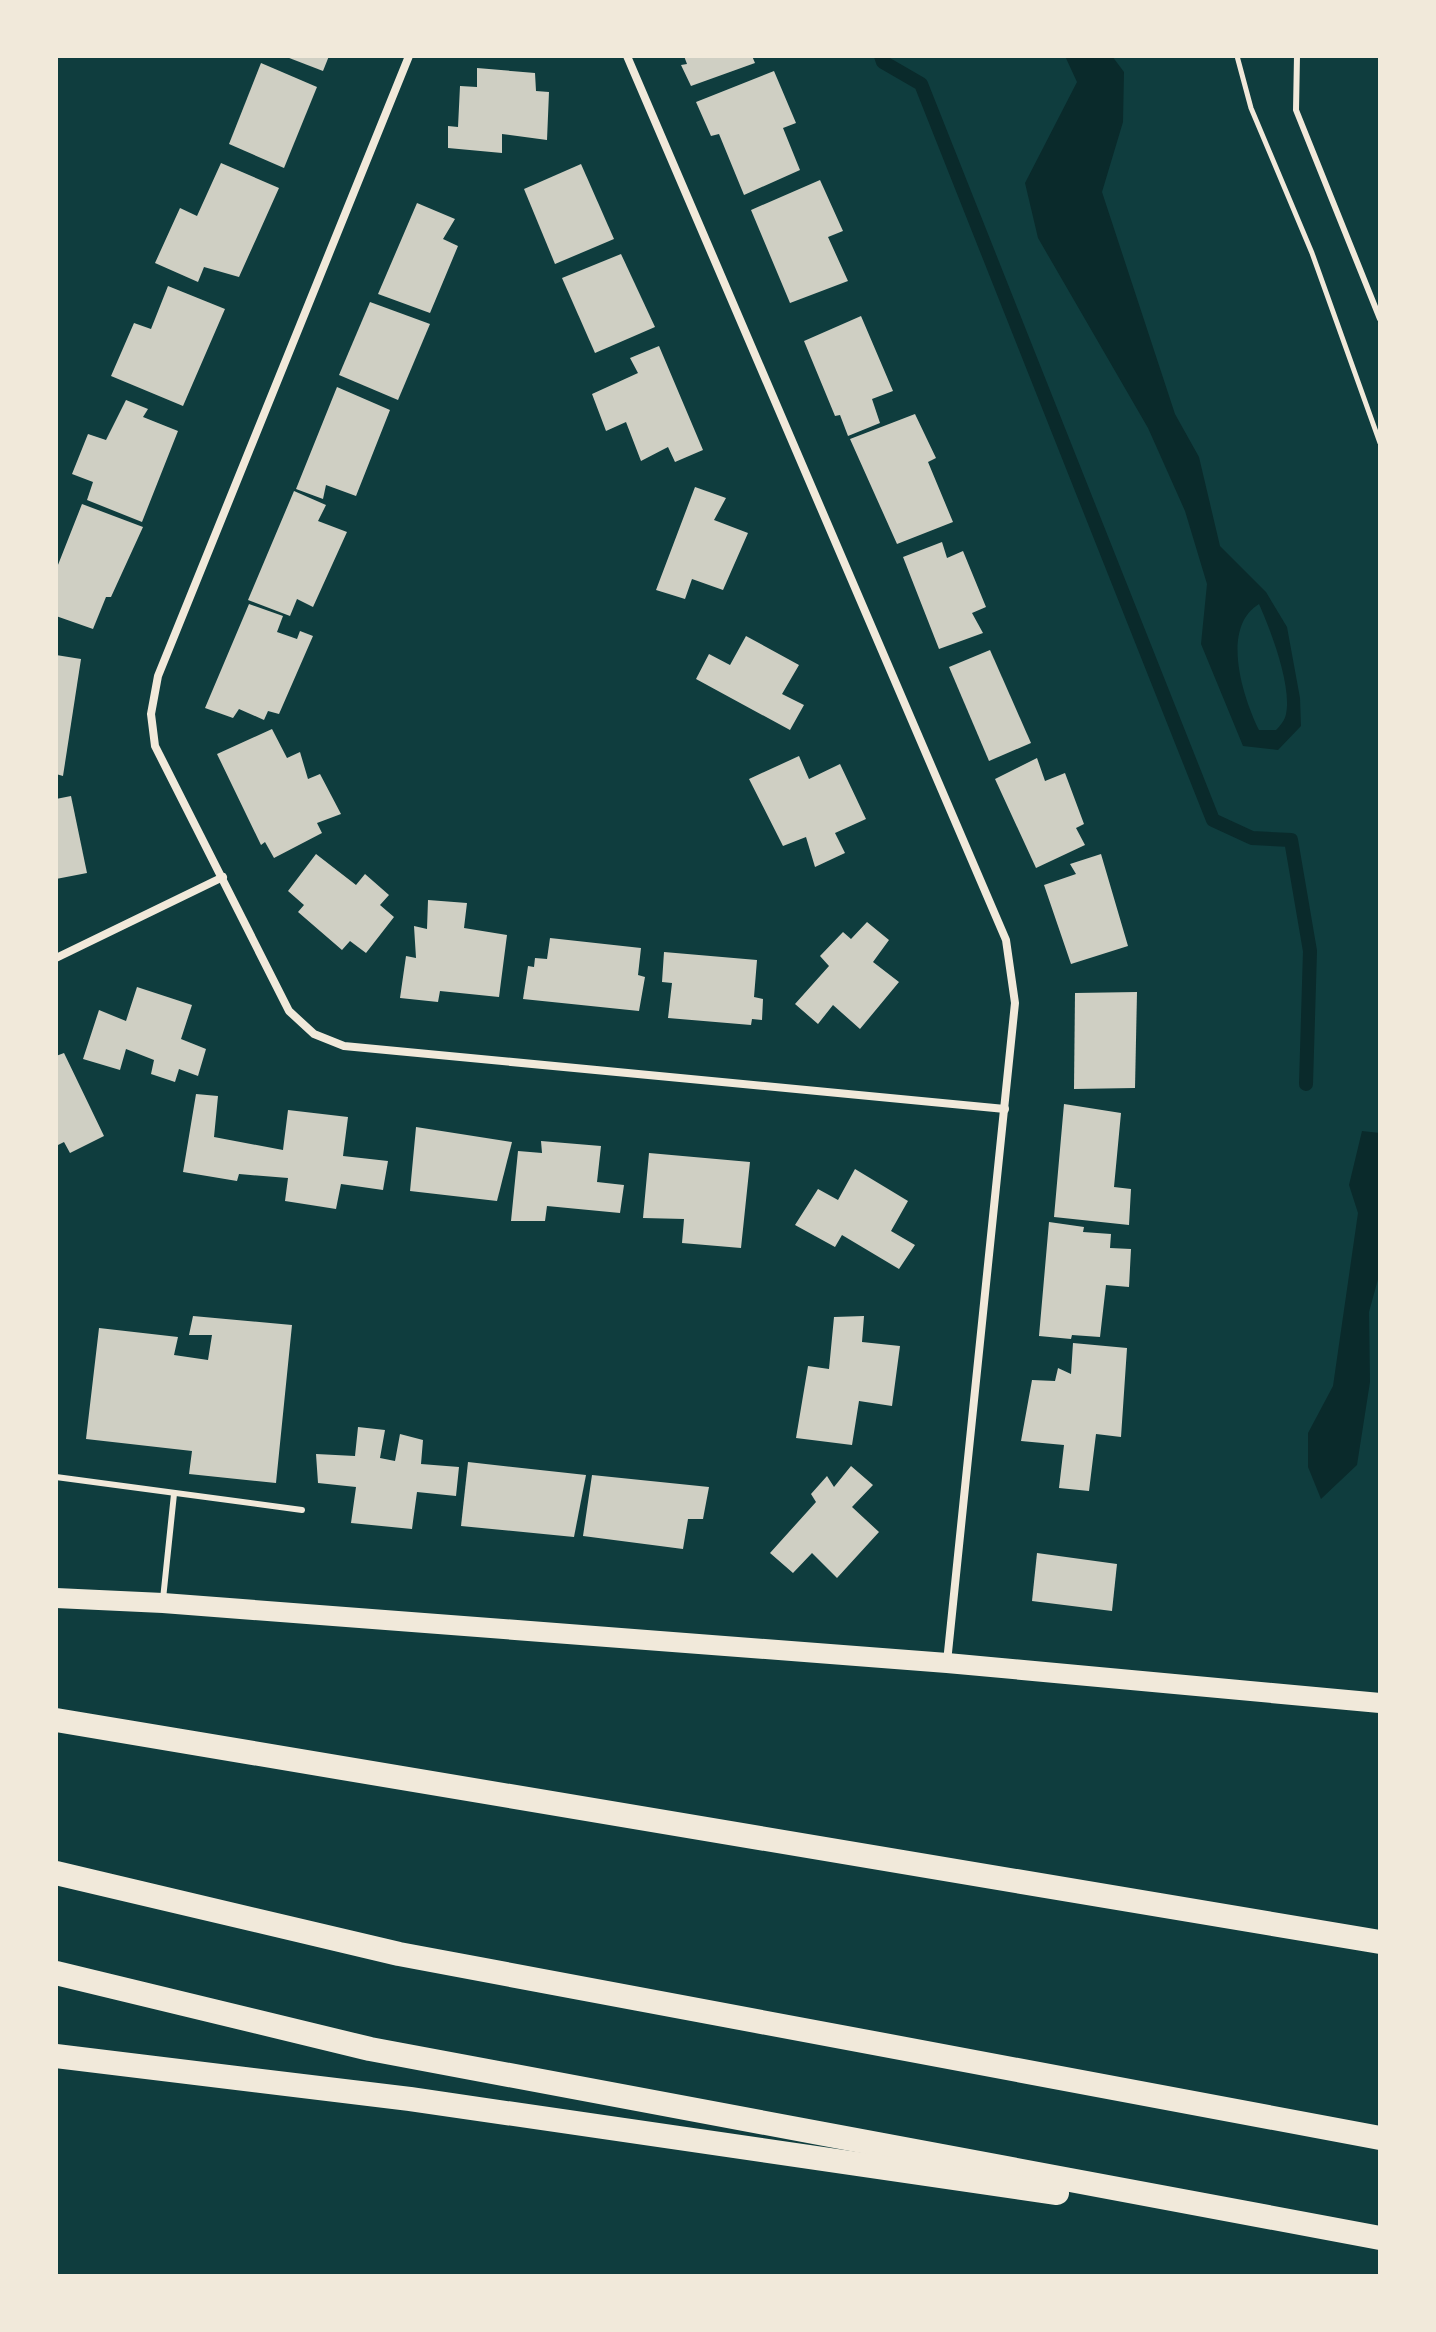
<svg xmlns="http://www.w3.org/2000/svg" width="1436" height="2332" viewBox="0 0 1436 2332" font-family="Manrope,sans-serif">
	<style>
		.water { fill: #0a2a2b; fill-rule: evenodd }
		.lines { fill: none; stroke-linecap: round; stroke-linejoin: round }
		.stream { stroke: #0a2a2b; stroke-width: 14 }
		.building { fill: #cfcfc3 }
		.path { stroke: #f1e9da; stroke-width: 5 }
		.service { stroke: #f1e9da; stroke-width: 6 }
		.minor { stroke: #f1e9da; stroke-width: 8 }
		.primary { stroke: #f1e9da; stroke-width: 20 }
		.motorway { stroke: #f1e9da; stroke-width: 24 }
	</style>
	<rect width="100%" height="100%" fill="#0f3d3e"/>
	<g class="water">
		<path d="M1065,56H1112L1124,72L1123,122L1102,192L1175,414L1199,457L1220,546L1266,592L1287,627L1300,698L1301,726L1278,750L1243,746L1201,644L1207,584L1185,511L1148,428L1038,238L1025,183L1077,82ZM1259,604C1271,631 1292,686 1286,714C1285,720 1280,726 1276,730H1259C1243,697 1220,628 1259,604Z"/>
		<polygon points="1362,1131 1380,1133 1380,1272 1369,1312 1370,1382 1357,1465 1321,1499 1308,1467 1308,1433 1333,1386 1358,1213 1349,1185"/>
	</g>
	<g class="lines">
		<polyline class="stream" points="881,56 883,62 921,84 1213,820 1252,838 1291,840 1310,951 1306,1084"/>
	</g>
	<g class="building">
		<polygon points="284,56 329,56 323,71"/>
		<polygon points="684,56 752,56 755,63 691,86 681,65 687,64"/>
		<polygon points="261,63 317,87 284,168 229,144"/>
		<polygon points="477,68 535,73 536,91 549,92 547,140 502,134 502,153 448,148 448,126 458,127 460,86 477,87"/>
		<polygon points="774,71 796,123 783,128 800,170 744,195 719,134 711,136 696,102"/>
		<polygon points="221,163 279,188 239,277 204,267 198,282 155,263 180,208 197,216"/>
		<polygon points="581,164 614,239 555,264 524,189"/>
		<polygon points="820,180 843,231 828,237 848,281 790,303 751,210"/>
		<polygon points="417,203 455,219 443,239 458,246 430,313 378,294"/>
		<polygon points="621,254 655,327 595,353 562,278"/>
		<polygon points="168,286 225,309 183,406 111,376 134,323 151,329"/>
		<polygon points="370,302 430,324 398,400 339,375"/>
		<polygon points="861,316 893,391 872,399 880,423 848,436 840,415 835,416 804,341"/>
		<polygon points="659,346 703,450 675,462 668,447 641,461 626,422 606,431 592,394 638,373 630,358"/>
		<polygon points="337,387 390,410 356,496 326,485 323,499 296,489"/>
		<polygon points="126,400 148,409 143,417 178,431 142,522 87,500 93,482 72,474 88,434 106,440"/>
		<polygon points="915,414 936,458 928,462 953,522 897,544 850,439"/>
		<polygon points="695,487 726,498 714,520 748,533 723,590 692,579 685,599 656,590"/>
		<polygon points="294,491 326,505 318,521 347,532 313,607 297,599 290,616 248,600"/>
		<polygon points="82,504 143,527 111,597 106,597 93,629 56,616 56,570"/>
		<polygon points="942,542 947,558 963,551 986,607 972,613 983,633 939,649 903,557"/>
		<polygon points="249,604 283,616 277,632 297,639 300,631 313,636 279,714 268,711 264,720 239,709 233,718 205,708"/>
		<polygon points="746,636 799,665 782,694 804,705 790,730 696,679 709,654 730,665"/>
		<polygon points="990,650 1031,743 989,761 949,667"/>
		<polygon points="56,655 81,659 63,776 56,774"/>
		<polygon points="272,729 287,758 300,752 308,779 320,774 341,814 317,823 322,833 274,858 265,842 261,845 217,754"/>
		<polygon points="799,756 809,779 840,764 866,819 835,833 845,853 815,867 806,837 783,846 749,779"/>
		<polygon points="1037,758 1045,781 1065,773 1084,824 1076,828 1085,845 1036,868 995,779"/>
		<polygon points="71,796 87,873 56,879 56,799"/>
		<polygon points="316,854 356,885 365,874 389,895 380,905 394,917 366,953 350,941 342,950 298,912 304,905 288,891"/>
		<polygon points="1101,854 1128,946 1071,964 1044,885 1076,874 1070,864"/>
		<polygon points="428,900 467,903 464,928 507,935 499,997 440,991 438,1002 400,998 406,956 416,958 414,926 427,929"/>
		<polygon points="867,922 889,940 873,962 899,982 860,1029 833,1005 818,1024 795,1004 829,966 820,956 843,932 851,939"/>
		<polygon points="550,938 641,948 638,975 645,977 639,1011 523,999 528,966 534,967 535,958 547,959"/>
		<polygon points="664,952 757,960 754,997 763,999 762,1020 752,1019 751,1025 668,1018 672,983 662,982"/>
		<polygon points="137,987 192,1005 181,1039 206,1049 198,1076 179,1069 175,1082 151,1074 154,1060 126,1049 120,1070 83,1059 99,1010 126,1021"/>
		<polygon points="1137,992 1135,1088 1074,1089 1075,993"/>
		<polygon points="64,1053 104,1136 70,1153 64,1142 56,1146 56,1056"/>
		<polygon points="196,1094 218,1096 214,1137 283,1150 288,1110 348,1117 343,1156 388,1161 383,1190 341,1184 336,1209 285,1201 288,1178 239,1174 237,1181 183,1172"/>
		<polygon points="1064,1104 1121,1113 1114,1187 1131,1189 1129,1225 1054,1217"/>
		<polygon points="416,1127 512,1142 497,1201 410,1191"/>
		<polygon points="541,1141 601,1146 597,1182 624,1185 620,1213 547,1206 545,1221 511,1221 518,1151 542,1153"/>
		<polygon points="649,1153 750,1162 741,1248 682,1243 684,1219 643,1218"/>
		<polygon points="855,1169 908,1201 891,1231 915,1245 899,1269 842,1235 835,1247 795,1225 818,1189 838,1200"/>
		<polygon points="1049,1222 1084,1227 1083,1232 1111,1234 1110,1248 1131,1249 1129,1287 1106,1285 1100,1337 1072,1335 1071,1339 1039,1336"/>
		<polygon points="193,1316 292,1325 276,1483 189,1474 192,1451 86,1439 99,1328 178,1337 174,1355 208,1360 212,1335 189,1335"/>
		<polygon points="864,1316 862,1342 900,1346 892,1406 859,1401 852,1445 796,1438 808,1366 829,1369 834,1317"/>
		<polygon points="1073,1343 1127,1348 1121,1437 1096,1434 1089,1491 1059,1488 1064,1445 1021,1441 1032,1380 1055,1381 1058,1368 1071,1374"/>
		<polygon points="358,1427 385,1430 380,1458 395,1461 400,1434 423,1440 421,1464 459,1467 456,1496 417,1492 412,1529 351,1523 356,1487 318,1483 316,1454 355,1456"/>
		<polygon points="468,1462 586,1475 574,1537 461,1526"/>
		<polygon points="851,1466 873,1485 852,1507 879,1532 837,1578 812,1553 793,1573 770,1553 816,1502 811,1494 827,1476 834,1487"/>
		<polygon points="592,1475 709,1487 703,1519 688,1519 683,1549 583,1536"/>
		<polygon points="1037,1553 1117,1564 1112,1611 1032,1601"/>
	</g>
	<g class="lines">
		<polyline class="path" points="1237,56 1251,108 1312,253 1380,443"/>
		<g class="service">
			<polyline points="1297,56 1296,110 1380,319"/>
			<polyline points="56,1477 302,1510"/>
			<polyline points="163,1599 174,1494"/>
		</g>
		<g class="minor">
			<polyline points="409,56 158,676 151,714 155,746 289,1011 314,1034 344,1046 1005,1109"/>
			<polyline points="627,56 1006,940 1015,1003 947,1662"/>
			<polyline points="56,958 223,877"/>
		</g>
		<polyline class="primary" points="56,1598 163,1603 947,1663 1380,1703"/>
		<g class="motorway">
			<polyline points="56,1720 1380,1942"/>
			<polyline points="56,1873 399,1954 1380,2138"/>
			<polyline points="56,1973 370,2049 1380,2238"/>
			<polyline points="56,2056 410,2099 1057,2193"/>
		</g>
	</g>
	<rect width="1436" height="2332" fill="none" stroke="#f1e9da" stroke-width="116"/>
</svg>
